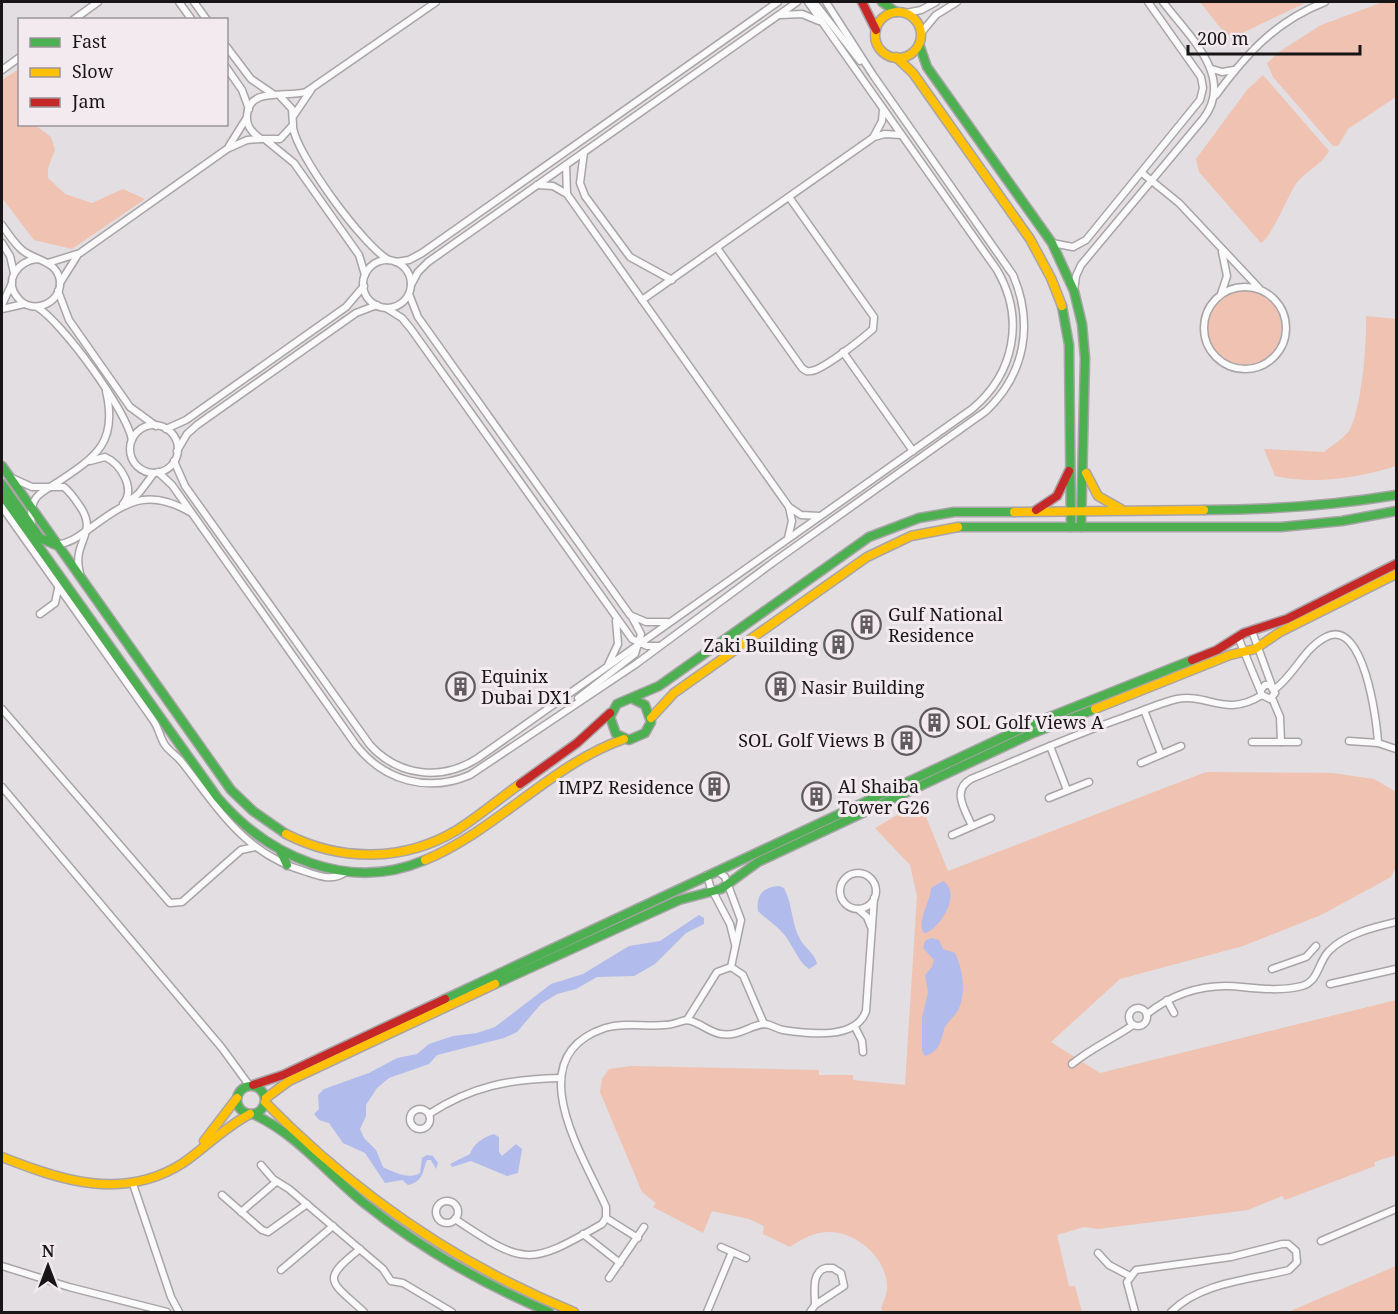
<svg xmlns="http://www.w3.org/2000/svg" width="1398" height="1314" viewBox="0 0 1398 1314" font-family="'Noto Serif',serif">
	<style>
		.green { fill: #efc2b1 }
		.water { fill: #b1bbec }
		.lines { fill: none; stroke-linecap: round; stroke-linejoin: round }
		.street-casing { stroke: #a8a4a7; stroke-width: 9 }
		.fast-casing { stroke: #a8a4a7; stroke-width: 11 }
		.slow-casing { stroke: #a8a4a7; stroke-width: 11 }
		.jam-casing { stroke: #a8a4a7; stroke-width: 11 }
		.street { stroke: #fbfafa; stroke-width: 6 }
		.fast { stroke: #4caf50; stroke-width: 8 }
		.slow { stroke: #ffc107; stroke-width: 8 }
		.jam { stroke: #c62828; stroke-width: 8 }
		.labels { text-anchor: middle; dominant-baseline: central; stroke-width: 6; stroke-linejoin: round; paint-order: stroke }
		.poi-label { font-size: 18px; fill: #181517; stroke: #f2eaef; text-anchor: start }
	</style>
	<rect width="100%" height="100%" fill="#e3dee1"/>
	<g class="green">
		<polygon points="1200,2 1307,2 1240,34 1226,35"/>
		<polygon points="1383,2 1396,2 1396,97 1348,129 1338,146 1333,146 1273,77 1267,63 1279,52 1321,25"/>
		<polygon points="19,69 20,124 35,125 51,137 55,150 48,168 48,178 65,194 92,203 123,189 145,199 72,249 34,240 2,198 2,80"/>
		<path d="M1263,75L1329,151C1321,166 1304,171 1294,187C1286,200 1272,236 1261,243L1199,172L1196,159L1247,90Z"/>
		<circle cx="1245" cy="328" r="37"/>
		<path d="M1366,316L1396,319V466C1358,478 1315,485 1275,476L1264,449L1324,452C1331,446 1348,436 1351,427C1362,403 1367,342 1366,316Z"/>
		<path d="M1206,772L1332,773L1374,779L1396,792V867L1391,877L1321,915L1243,946L1120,979L1051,1042L1100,1073L1396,1000V1155L1374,1162L1375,1166L1285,1200L1282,1196L1248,1210L1098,1229L1084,1227L1057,1235L1069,1286H1075L1082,1312H883L881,1308C883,1303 886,1296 887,1290C889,1260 858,1232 829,1232C814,1232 802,1239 790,1247L763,1234L764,1226L749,1219L712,1211L703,1233L653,1207L656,1203L642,1192L600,1092L602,1079L609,1069L631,1066L819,1070V1075H853V1080L905,1085L917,896L910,865L875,828L920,802L948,871Z"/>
		<polygon points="1396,1266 1396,1312 1288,1312"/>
	</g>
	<g class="water">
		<path d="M943,881C964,895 936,933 924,933C916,921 931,901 931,888Z"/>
		<path d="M779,886L784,888C793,905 791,924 801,941C807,950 815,954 817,964L809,969C796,960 792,941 780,930C773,923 765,918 758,911C756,895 763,887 779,886Z"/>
		<path d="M699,915L704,918V924L686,933L655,964L634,976L597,977L576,989L557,994L541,1004L517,1032L504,1038L437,1055L429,1064L389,1078L377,1088L366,1105V1116L360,1129L364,1138L376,1150L383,1167C393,1172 410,1180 420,1173L422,1158L427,1155L433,1156L438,1163L436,1169L431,1160H427C422,1172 424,1181 408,1185L402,1180L385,1183L365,1153L343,1143L329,1123L319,1120L314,1114L319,1109L318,1095L324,1089L369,1073L397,1058L417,1054L429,1044L453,1036L477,1033L495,1027L551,984L583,974L629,946L660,941Z"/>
		<path d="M931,938L939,940L943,949L955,953C963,970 967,995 957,1012C953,1018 948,1021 945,1027C940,1041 941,1051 925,1056L922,1051V1018L928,992L925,975L932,967L934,960L923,948L925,941Z"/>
		<path d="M494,1134L499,1137V1152L502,1156L516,1144L522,1149L518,1173L507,1176L471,1161L452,1167L450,1164L470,1154C474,1143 482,1138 494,1134Z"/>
	</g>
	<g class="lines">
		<defs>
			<g id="street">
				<polyline points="179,2 192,20"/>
				<polyline points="194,2 207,20"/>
				<polyline points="814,2 860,61"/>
				<polyline points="906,13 921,10 936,2"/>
				<polyline points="780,15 802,14 819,21"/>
				<polyline points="73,20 98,2"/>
				<polyline points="921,33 936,15 957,2"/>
				<polyline points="226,46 251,79 273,94"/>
				<polyline points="226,67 242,90 249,109"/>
				<polyline points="1212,69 1222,72 1234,70"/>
				<polyline points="2,70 20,57"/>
				<path d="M1216,95C1247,53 1276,21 1325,2"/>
				<path d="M280,96L292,109L293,125L280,139H261C252,133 246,126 247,116C248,86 287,98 306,92L436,2"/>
				<polyline points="294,115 311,90"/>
				<path d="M293,127C296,154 364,247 389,260"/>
				<polyline points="874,136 882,121 883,109"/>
				<polyline points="267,141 294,163 359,255 365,275"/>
				<polyline points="229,146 246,119"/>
				<polyline points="584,152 580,183 585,196 630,257 672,280"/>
				<polyline points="566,165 567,194"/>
				<polyline points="1142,173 1179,203 1259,288"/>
				<polyline points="537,185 553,186 567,194 789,507 801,515 819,516"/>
				<path d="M2,225C8,234 14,243 22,250C35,261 57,260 60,281C62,303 32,316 18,298C3,281 18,260 38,259"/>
				<polyline points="2,243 10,256 14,273"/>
				<polyline points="1052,243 1073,247 1086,240 1200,100 1203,88 1201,77 1148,2"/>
				<path d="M717,248L802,368C806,371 807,372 811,371C823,370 863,338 873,329L874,317L789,197"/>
				<circle cx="387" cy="284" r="24"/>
				<polyline points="396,262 409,260 422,253 778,2"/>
				<polyline points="48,263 80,253 227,149 247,140 260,139"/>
				<polyline points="60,283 77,256"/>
				<polyline points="411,285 418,272 428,262 797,2"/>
				<circle cx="1245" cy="328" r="41"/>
				<polyline points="58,291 69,320 130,407 156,426"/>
				<path d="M1074,291L1076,276L1081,265L1203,119C1236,77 1188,35 1163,2"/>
				<polyline points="409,294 418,317 630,615 646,622 667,622"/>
				<polyline points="1221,294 1227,276 1222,252"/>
				<polyline points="642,300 874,137 885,134 901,135"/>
				<polyline points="2,305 12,283"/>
				<path d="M37,307C62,322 127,411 132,440"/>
				<polyline points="386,308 402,318 411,329 632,639 647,646 659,646"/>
				<polyline points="2,309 24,304"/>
				<polyline points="843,352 913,451"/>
				<circle cx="154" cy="449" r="24"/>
				<polyline points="166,429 186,420 346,307 364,286"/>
				<polyline points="177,451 187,434 197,425 356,313 377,305"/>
				<path d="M90,461L105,457C121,464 136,489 123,504"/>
				<path d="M174,461L185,486L370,745C399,777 443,781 478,758L972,409C1015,373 1025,318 997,270L808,2"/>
				<path d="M158,472L172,485L356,745C384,781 428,793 470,775L636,664L775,561L986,411C1025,374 1034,324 1013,275L873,75L826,2"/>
				<path d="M12,478L32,487H64C70,492 75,499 79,505C100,534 71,541 80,573"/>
				<polyline points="129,501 139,493 154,473"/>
				<path d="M2,507L153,720C159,728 160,738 165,745C170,752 176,755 181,761C219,809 244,854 307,872C321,877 333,881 346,872"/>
				<path d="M32,526C31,517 30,506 36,498C41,491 51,487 58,482C97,456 118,442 106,391"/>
				<polyline points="788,538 792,521 789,507"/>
				<path d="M56,545C70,543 78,537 89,529C126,502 147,487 190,512"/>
				<polyline points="40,614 55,603 58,589"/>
				<polyline points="1252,631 1272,686"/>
				<polyline points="1238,637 1262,695 1270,699 1275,693 1270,685 1265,685 1261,690"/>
				<polyline points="608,665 618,644 616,621"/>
				<path d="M1275,689C1295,674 1304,648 1326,637C1364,617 1377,722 1378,743"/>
				<polyline points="578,698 635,654 641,634 632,617"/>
				<polyline points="1272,698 1280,717 1281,742"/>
				<polyline points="2,709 170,903 182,902 241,850 255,847"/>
				<polyline points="1144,710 1161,754"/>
				<polyline points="1349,741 1378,743 1396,749"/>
				<polyline points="1252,742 1298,742"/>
				<polyline points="1050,746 1067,790"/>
				<polyline points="1141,763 1181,746"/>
				<polyline points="2,787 222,1048 249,1085"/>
				<polyline points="1049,798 1089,782"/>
				<path d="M972,826C965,810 951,790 971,779C1022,758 1073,735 1125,717C1142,711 1160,703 1177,699C1209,693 1225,718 1262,695"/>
				<polyline points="952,835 991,818"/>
				<polyline points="718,871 725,877 741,920 731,967"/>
				<circle cx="858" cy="891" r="18"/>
				<polyline points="707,875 710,886 730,924 735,944"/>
				<polyline points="858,909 867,917 871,927"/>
				<polyline points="1272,969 1306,957 1316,946"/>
				<polyline points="1330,984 1396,969"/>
				<polyline points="1167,1000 1174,1013"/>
				<circle cx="1138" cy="1017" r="9"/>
				<path d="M1147,1014C1175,992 1207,983 1242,987C1261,989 1283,991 1302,986C1319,981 1318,962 1329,951C1345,934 1375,927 1396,922"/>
				<polyline points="687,1020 717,972 731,967 743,975 764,1024"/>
				<polyline points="855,1027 862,1041 863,1052"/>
				<path d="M1072,1064C1093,1047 1111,1040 1133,1025"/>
				<circle cx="420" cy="1119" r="10"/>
				<path d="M429,1114C472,1086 510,1079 560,1078"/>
				<polyline points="261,1165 273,1179 289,1189 383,1269 391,1281 403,1283 452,1312"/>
				<polyline points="133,1184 171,1297 179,1312"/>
				<polyline points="222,1195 262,1230 268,1232 307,1204"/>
				<circle cx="447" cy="1212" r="11"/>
				<polyline points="241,1212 276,1182"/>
				<polyline points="606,1218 638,1238"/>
				<path d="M455,1219C525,1266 529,1266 602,1224L606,1218V1207C583,1155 518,1057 605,1028C625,1022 645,1027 665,1025C673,1025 680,1021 687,1020C700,1022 708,1032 721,1034C740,1037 751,1024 766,1024C772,1025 777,1029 783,1030C809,1034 856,1040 866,1011L874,898"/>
				<polyline points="583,1234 620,1263"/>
				<polyline points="1321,1241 1396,1209"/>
				<polyline points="721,1247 746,1258"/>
				<path d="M360,1249C319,1281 331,1281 364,1312"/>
				<polyline points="1098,1253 1109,1265 1130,1276"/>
				<polyline points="2,1266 69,1287 167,1312"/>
				<path d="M826,1268H833L841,1273L844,1286L815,1305C815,1291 811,1272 826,1268Z"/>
				<polyline points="281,1270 333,1226"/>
				<polyline points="609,1278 644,1227"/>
				<polyline points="707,1312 732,1252"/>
				<polyline points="810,1312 815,1305"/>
				<path d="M1135,1312L1127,1282L1136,1270L1231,1257L1282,1244H1288L1296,1251L1297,1262L1289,1270C1250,1280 1201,1282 1171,1312"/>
			</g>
			<g id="fast">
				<polyline points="882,2 896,12"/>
				<polyline points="919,44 927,67 1052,243 1074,291 1082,324 1085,358 1081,527"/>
				<polyline points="1062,306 1069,345 1071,527"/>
				<polyline points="2,466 231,790 253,811 286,834"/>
				<polyline points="2,484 40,538 56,545"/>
				<path d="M2,495L217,797C268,857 349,893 425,860"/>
				<path d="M1204,510C1270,510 1330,506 1396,495"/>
				<polyline points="958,527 1281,527 1342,521 1396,511"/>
				<polyline points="633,699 645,705 651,722 645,733 629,740 616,734 610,717 617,704 659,686 869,537 919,518 954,512 1014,512"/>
				<polyline points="281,852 287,865"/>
				<polyline points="495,984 679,900 721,889 758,862 1031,734 1095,709"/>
				<polyline points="445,999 1027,726 1192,660"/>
				<circle cx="251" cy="1100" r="14"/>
				<path d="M253,1114C297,1134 327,1173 364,1203C420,1248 483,1284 549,1312"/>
			</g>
			<g id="slow">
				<circle cx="898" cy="35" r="23"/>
				<polyline points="896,57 913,73 1030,239 1051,278 1062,306"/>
				<polyline points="1086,473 1098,496 1121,509"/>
				<polyline points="1014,512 1204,510"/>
				<polyline points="1095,709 1230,655 1255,649 1280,632 1396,574"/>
				<polyline points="651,718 674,693 867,557 911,536 958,527"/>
				<path d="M286,834C341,862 404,862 457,830C479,816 499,799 520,784"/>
				<path d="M425,860C497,830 552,764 624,739"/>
				<polyline points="266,1098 289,1081 495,984"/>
				<path d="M265,1102C353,1192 458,1265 574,1312"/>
				<polyline points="204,1141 237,1098"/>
				<path d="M2,1157C62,1181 124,1201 183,1163C206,1147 225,1127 250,1114"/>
			</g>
			<g id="jam">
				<polyline points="862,2 876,30"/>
				<polyline points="1036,510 1057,496 1069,471"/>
				<polyline points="1192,660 1217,650 1244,633 1287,619 1396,564"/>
				<polyline points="520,784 577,743 610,713"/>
				<polyline points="253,1085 283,1075 445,999"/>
			</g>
		</defs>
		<use href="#street" class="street-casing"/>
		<use href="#fast" class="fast-casing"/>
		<use href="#slow" class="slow-casing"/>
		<use href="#jam" class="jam-casing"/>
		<use href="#street" class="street"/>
		<use href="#fast" class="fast"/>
		<use href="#slow" class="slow"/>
		<use href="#jam" class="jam"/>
	</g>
	<defs>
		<symbol id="building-ring" viewBox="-11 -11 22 22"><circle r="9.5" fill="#f2eaef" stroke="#5f5b5e" stroke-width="1.5"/><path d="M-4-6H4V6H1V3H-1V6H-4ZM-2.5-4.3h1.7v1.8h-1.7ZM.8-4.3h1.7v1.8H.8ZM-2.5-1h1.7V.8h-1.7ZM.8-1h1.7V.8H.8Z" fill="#5f5b5e"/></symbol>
	</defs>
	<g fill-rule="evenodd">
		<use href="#building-ring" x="850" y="608" width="33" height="33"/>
		<use href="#building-ring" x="822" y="628" width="33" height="33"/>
		<use href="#building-ring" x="444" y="670" width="33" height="33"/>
		<use href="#building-ring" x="764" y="670" width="33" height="33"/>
		<use href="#building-ring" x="918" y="706" width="33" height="33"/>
		<use href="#building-ring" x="890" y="724" width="33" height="33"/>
		<use href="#building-ring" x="698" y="770" width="33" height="33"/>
		<use href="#building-ring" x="800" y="780" width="33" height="33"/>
	</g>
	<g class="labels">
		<g class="poi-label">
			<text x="888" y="614">Gulf National<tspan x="888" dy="21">Residence</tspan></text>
			<text x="818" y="645" text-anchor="end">Zaki Building</text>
			<text x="481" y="676">Equinix<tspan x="481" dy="21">Dubai DX1</tspan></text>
			<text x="801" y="687">Nasir Building</text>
			<text x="956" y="722">SOL Golf Views A</text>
			<text x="885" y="740" text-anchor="end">SOL Golf Views B</text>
			<text x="838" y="786">Al Shaiba<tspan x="838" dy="21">Tower G26</tspan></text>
			<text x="694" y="787" text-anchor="end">IMPZ Residence</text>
		</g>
	</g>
	<rect width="1398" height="1314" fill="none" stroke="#181517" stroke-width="6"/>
	<rect x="18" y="18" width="210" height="108" fill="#f2eaef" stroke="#9b9599" stroke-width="1.5"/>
	<rect x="30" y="38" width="30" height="9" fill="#4caf50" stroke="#9b9599" stroke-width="1.5"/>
	<text x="72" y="48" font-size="18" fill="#181517">Fast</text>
	<rect x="30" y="68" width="30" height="9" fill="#ffc107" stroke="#9b9599" stroke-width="1.5"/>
	<text x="72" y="78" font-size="18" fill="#181517">Slow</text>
	<rect x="30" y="98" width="30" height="9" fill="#c62828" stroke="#9b9599" stroke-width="1.5"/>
	<text x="72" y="108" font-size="18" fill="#181517">Jam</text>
	<g transform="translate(48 1266)" stroke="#f2eaef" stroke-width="4.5" paint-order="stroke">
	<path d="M0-4.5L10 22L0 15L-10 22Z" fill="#181517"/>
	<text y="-9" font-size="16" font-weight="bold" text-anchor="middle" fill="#181517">N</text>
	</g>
	<path d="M1188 45v9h172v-9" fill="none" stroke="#181517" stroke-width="3"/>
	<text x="1197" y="45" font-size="18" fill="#181517" stroke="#f2eaef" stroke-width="4.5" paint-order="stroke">200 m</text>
</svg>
